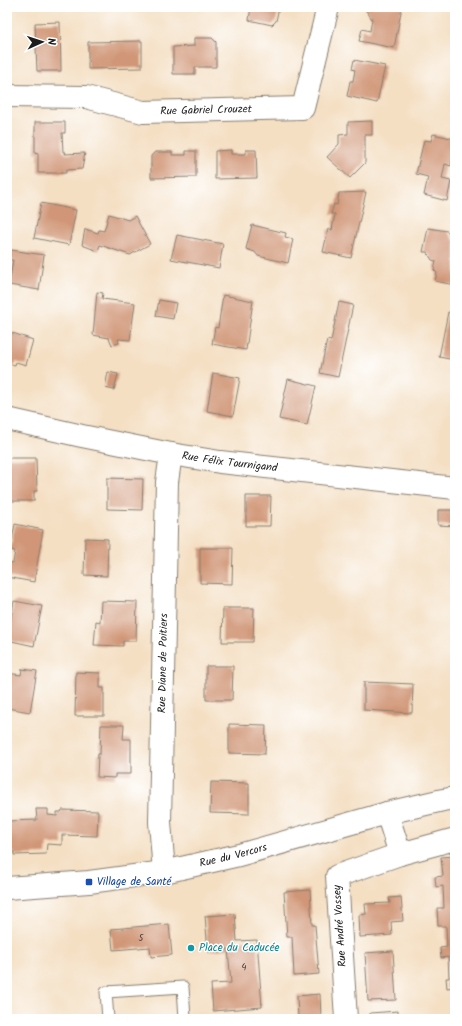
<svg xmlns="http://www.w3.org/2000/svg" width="462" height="1026" viewBox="0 0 462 1026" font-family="Kalam,sans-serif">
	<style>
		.building { fill: #d09677 }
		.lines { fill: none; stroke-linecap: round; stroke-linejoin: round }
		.service-casing { stroke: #887e70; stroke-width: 13 }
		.minor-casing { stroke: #887e70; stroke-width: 24 }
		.tertiary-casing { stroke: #887e70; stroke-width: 24 }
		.service { stroke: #fff; stroke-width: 11 }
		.minor { stroke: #fff; stroke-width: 22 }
		.tertiary { stroke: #fff; stroke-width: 22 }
		.transit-dot { fill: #1a4fb4; stroke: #fff; stroke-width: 1.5 }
		.culture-dot { fill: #0f9aa8; stroke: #fff; stroke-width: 1.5 }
		.labels { text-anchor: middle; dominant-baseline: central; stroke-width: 3; stroke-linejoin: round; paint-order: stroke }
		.number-label { font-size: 9px; fill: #493a33 }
		.street-label { font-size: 11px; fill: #1c1c1c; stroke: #fff }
		.transit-label { font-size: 11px; fill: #164399; stroke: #fff; text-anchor: start }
		.culture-label { font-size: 11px; fill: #0d838f; stroke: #fff; text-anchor: start }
	</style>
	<rect width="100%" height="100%" fill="#fff"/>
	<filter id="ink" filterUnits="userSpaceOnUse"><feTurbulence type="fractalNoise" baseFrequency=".025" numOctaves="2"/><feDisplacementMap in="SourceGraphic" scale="8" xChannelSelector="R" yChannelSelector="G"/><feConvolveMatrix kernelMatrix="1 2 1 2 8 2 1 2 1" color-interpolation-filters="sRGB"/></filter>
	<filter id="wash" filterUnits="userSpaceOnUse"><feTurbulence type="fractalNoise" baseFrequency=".012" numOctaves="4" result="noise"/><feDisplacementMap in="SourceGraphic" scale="16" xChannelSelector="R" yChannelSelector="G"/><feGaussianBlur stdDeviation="0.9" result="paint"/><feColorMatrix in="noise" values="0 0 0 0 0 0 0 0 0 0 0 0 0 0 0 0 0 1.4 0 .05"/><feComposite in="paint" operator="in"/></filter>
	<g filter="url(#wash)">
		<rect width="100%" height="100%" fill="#f4dfc3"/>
		<g id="blocks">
			<g class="building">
				<polygon points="251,7 279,7 276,21 272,25 249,20"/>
				<polygon points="365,7 402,7 394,48 359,41 362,29 370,31 372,19 365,9"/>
				<polygon points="60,22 61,71 37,71 35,23"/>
				<polygon points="194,38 212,38 216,42 216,67 195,67 195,74 173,74 173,47 194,46"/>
				<polygon points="142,41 142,68 88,69 88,42"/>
				<polygon points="354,60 385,66 377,103 347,96 350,81 353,81 355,70 352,69"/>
				<polygon points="372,121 372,135 365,135 365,163 350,178 327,157 339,144 339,135 348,134 348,122"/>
				<polygon points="35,122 65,122 65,133 62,133 63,152 66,152 65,154 85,153 82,169 66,170 66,173 38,173 38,153 35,154"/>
				<polygon points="433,134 455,139 455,150 451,166 445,164 442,179 451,181 447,201 424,195 428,177 416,174 424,140 431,141"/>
				<polygon points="231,150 231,154 246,154 246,150 256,150 257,178 215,179 215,151"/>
				<polygon points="186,151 196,151 196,177 151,178 151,156 155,152 172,152 172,155 186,155"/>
				<polygon points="366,192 351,258 323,252 328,229 332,230 335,214 331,214 334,204 337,205 339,193"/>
				<polygon points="41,203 76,210 69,245 34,238"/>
				<polygon points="109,214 128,220 135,216 150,244 130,255 100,245 98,251 82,245 85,229 98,233 99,230 104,231"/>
				<polygon points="252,225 286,233 285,237 293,239 288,263 258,256 255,252 246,249"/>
				<polygon points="428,228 447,231 455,242 455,285 435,281 437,273 434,270 436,261 432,260 427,252 423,252"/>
				<polygon points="177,235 223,244 219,268 171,259"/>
				<polygon points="11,250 44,255 39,290 9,285 13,260 9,260"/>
				<polygon points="97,292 103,293 102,299 135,303 130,340 118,339 119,343 112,345 109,338 93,335"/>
				<polygon points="223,295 253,301 246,350 212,344 215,327 218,328"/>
				<polygon points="159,300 176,303 173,319 156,316"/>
				<polygon points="339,302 353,305 338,377 320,373 327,340 331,341"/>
				<polygon points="448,312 455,314 455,360 439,357"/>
				<polygon points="7,331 33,340 26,365 16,362 15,365 7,363"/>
				<polygon points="108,372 118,374 114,390 105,388"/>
				<polygon points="213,373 240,378 233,416 207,411"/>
				<polygon points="288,379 316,386 307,425 279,419"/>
				<polygon points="7,458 36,458 37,491 34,491 34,501 7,501"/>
				<polygon points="107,478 143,479 142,510 107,509"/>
				<polygon points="246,496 271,496 270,526 246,526"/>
				<polygon points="438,510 455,510 455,526 438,525"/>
				<polygon points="15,524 43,530 34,582 7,577 7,562 13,563 15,551 10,550"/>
				<polygon points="85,538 108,539 107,576 84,575"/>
				<polygon points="200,548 233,548 232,584 200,583"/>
				<polygon points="453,573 455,573 455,593 452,593"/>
				<polygon points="14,601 42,606 34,646 7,640"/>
				<polygon points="101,601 137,602 136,641 123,641 123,646 94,645 96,621 100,622"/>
				<polygon points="223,608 254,608 253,642 222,642"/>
				<polygon points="206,666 233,666 232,700 206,700"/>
				<polygon points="22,669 37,671 30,712 7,708 7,673 21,675"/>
				<polygon points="76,672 100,673 100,688 104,688 104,716 75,716"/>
				<polygon points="364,682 413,684 412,713 364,710"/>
				<rect x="454" y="698" width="1" height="30"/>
				<polygon points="229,724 266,725 265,754 229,753"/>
				<polygon points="101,725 124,725 123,739 131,739 131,774 115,774 115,778 97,777 98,754 100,754"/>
				<polygon points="211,782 249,783 249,814 210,813"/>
				<polygon points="36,809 48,809 48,815 57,816 57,812 61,812 62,810 98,811 97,836 62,835 62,845 47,844 46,854 14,855 14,852 7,852 7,821 37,820"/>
				<polygon points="455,856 455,987 447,988 446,978 449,978 448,957 441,958 440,948 447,947 446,926 438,926 437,908 444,908 443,886 436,887 435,877 443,876 441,857"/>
				<polygon points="310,890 312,925 315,925 319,974 294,976 292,937 287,937 284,892"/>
				<polygon points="401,897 403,921 391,922 392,935 360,937 359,915 366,914 365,904 390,903 389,898"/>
				<polygon points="235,914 237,941 257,940 262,1007 213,1011 211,984 231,983 228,949 208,951 205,916"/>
				<polygon points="169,924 172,955 151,957 150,947 113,950 111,929"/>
				<polygon points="393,951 396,1000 368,1001 365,953"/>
				<polygon points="320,994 321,1019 298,1019 297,996"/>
				<polygon points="398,1011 398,1019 371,1019 370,1013"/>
			</g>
		</g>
	</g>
	<g filter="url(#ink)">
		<use href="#blocks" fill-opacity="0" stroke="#887e70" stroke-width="1"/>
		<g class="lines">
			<defs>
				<polyline id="service" points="108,1019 106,992 183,987 185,1019"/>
				<g id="minor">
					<path id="s1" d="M7,96L86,97L143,112L303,108L328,7"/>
					<path id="s2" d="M7,419L82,436L171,454L220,462L455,488"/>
					<polyline points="387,813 400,854"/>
					<path id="s3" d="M164,872L160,822L167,482L171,454"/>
					<polyline points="346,1019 337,876 400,854 455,839"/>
				</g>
				<g id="tertiary">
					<path id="s4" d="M7,888L89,882L164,872L239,855L387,813L443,800L455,798"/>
				</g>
			</defs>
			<use href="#service" class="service-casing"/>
			<use href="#minor" class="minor-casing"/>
			<use href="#tertiary" class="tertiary-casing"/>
			<use href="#service" class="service"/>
			<use href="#minor" class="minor"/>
			<use href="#tertiary" class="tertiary"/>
		</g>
	</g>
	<rect class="transit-dot" x="85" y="878" width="8" height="8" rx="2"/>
	<circle class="culture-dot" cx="191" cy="948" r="4"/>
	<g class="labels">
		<g class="number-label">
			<text x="141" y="938">5</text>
			<text x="244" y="967">4</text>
		</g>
		<g class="street-label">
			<text stroke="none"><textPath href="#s1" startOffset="201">Rue Gabriel Crouzet</textPath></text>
			<text stroke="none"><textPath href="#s2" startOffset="227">Rue Félix Tournigand</textPath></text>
			<text stroke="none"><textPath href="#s3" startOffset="209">Rue Diane de Poitiers</textPath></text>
			<text stroke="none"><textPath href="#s4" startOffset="229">Rue du Vercors</textPath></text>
			<text transform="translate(340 926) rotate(-94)">Rue André Vossey</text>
		</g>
		<g class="transit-label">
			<text x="97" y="882">Village de Santé</text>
		</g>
		<g class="culture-label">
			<text x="199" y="948">Place du Caducée</text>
		</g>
	</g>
	<rect width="462" height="1026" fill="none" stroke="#fff" stroke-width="24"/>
	<g transform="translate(42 42) rotate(87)" stroke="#ffffff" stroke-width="3" paint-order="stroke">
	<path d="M0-3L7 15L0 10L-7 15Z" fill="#1c1c1c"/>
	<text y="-6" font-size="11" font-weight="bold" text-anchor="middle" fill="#1c1c1c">N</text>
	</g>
</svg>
